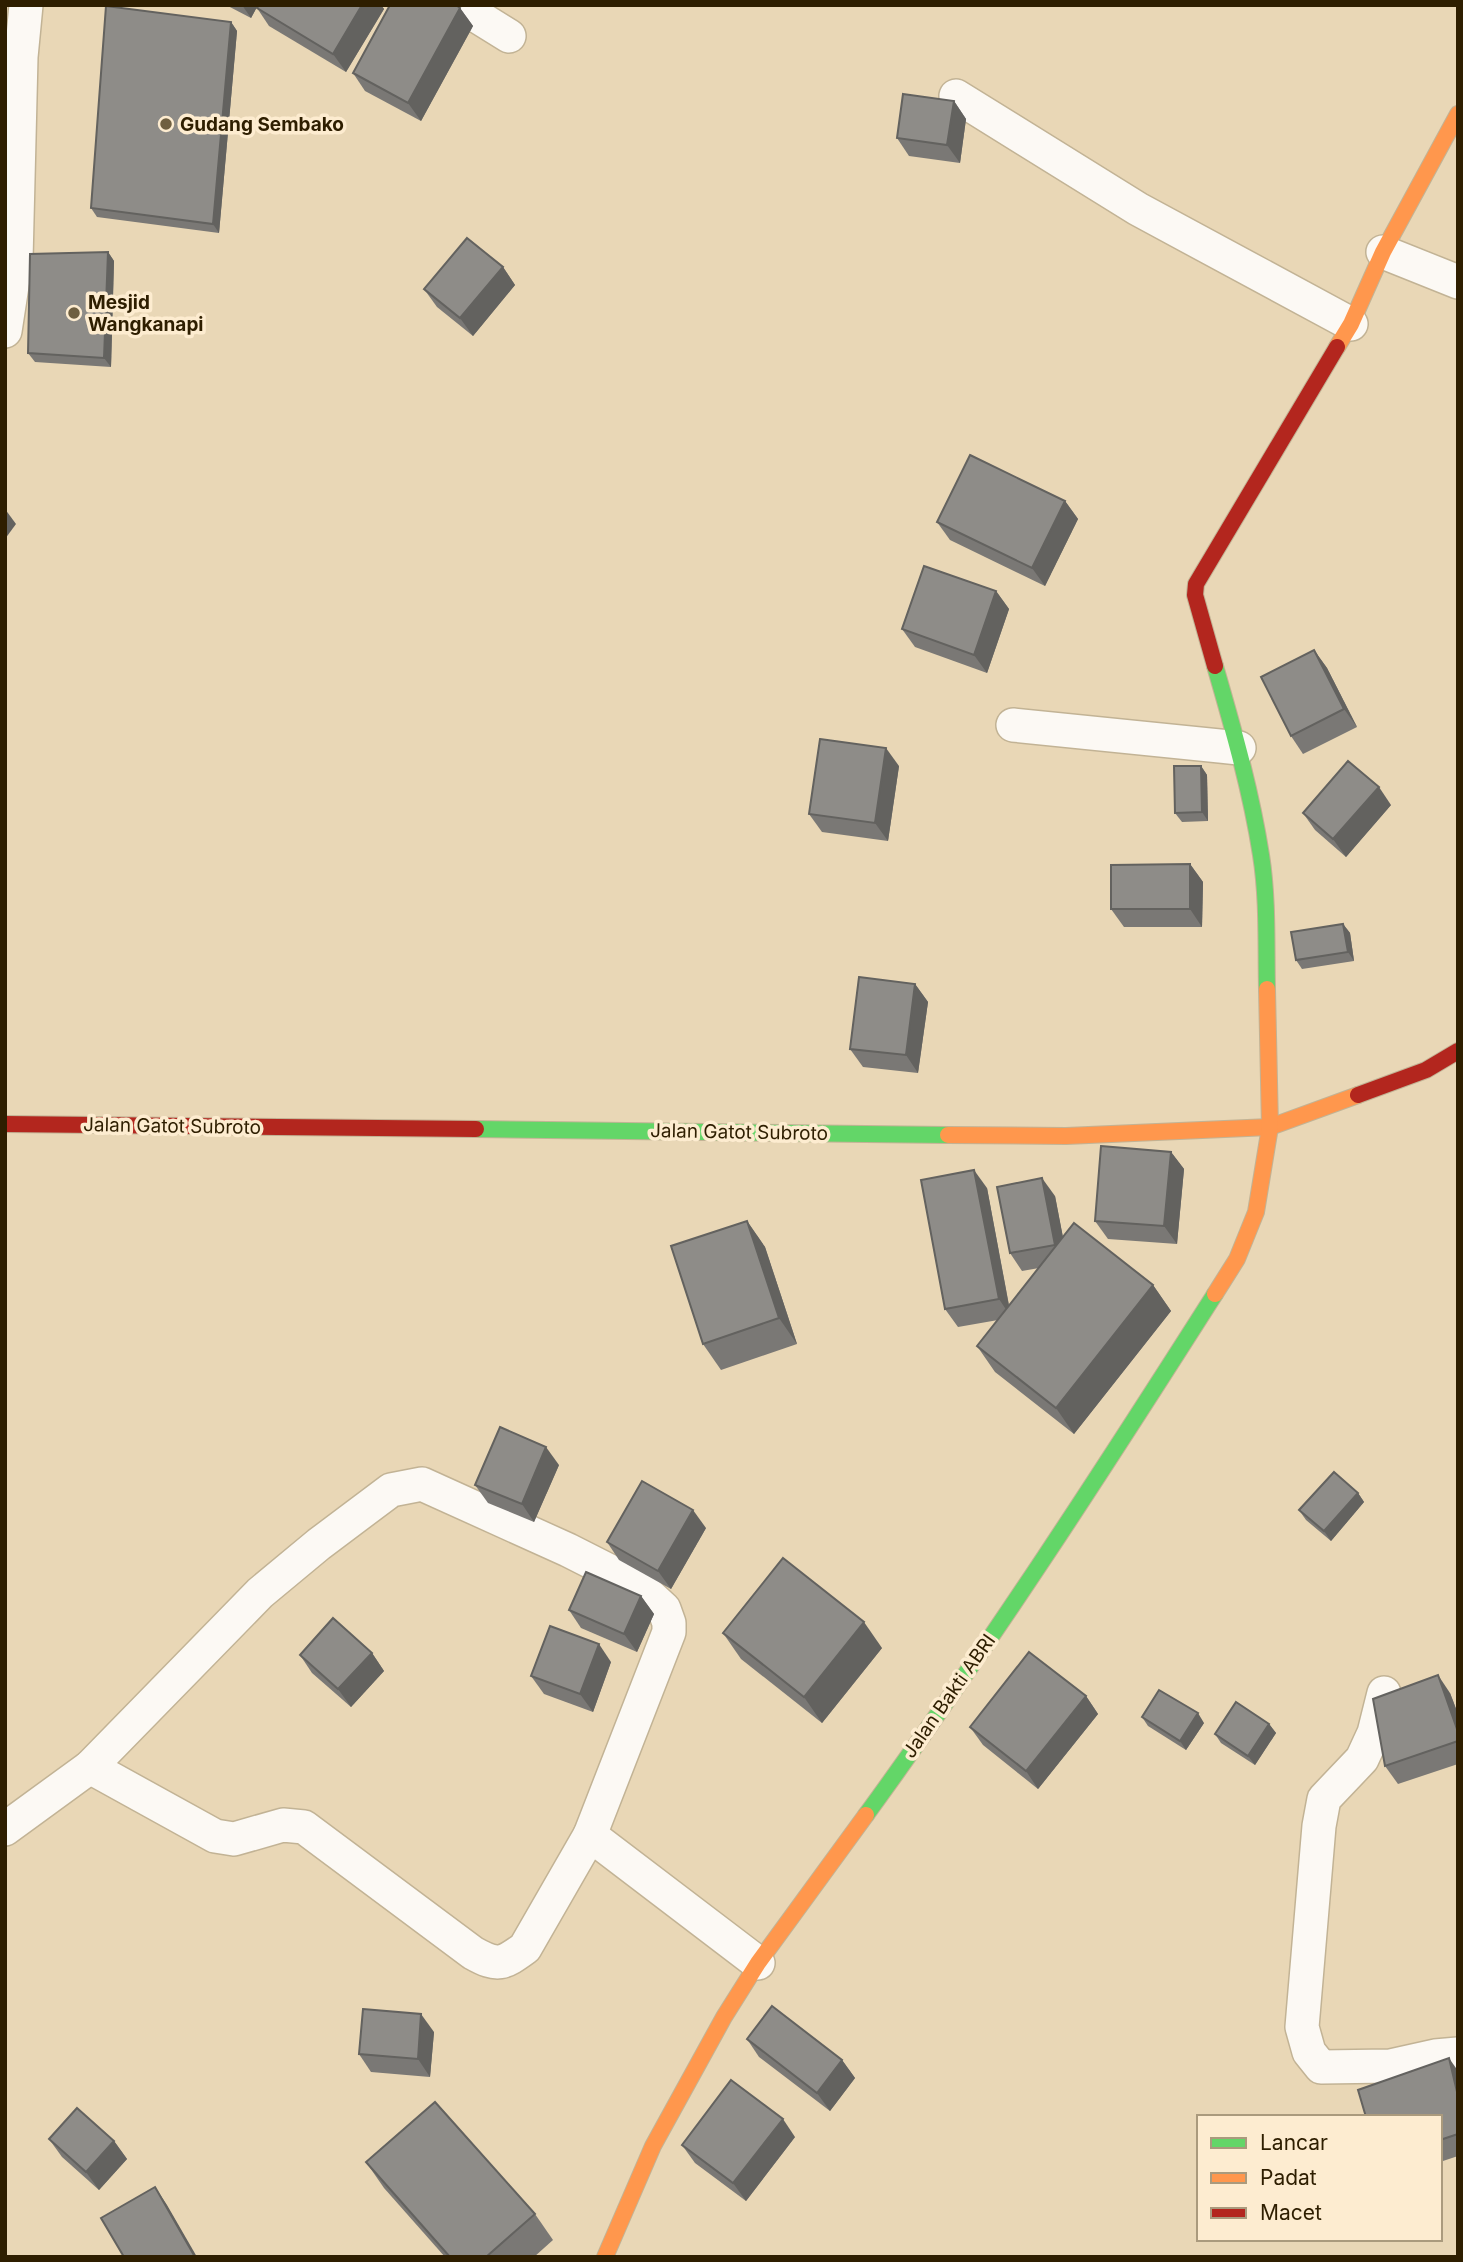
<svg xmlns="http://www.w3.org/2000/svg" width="1463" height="2262" viewBox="0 0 1463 2262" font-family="Inter,sans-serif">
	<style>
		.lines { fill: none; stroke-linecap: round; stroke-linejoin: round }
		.street-casing { stroke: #c2b395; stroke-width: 36 }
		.fast-casing { stroke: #c2b395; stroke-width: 18 }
		.slow-casing { stroke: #c2b395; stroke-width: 18 }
		.jam-casing { stroke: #c2b395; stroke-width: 18 }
		.street { stroke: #fcf9f4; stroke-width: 33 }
		.fast { stroke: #63d668; stroke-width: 16 }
		.slow { stroke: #ff974d; stroke-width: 16 }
		.jam { stroke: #b3261e; stroke-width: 16 }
		.wall { fill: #7a7875 }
		.shaded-wall { fill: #63625f }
		.building { fill: #8e8c88; stroke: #63625f; stroke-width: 2 }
		.poi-dot { fill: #6f5f40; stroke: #fdecd0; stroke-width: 2.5 }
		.labels { text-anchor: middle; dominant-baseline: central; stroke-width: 7; stroke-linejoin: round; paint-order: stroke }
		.poi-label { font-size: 19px; font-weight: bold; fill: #2e1e00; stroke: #fdecd0; text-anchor: start }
		.street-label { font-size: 19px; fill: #2e1e00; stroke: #fdecd0 }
	</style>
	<rect width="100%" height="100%" fill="#e9d7b6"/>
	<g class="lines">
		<defs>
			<g id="street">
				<polyline points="459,5 509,36"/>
				<polyline points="956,96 1138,209 1351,324"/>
				<polyline points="1383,252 1458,282"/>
				<polyline points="5,331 16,260 21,57 26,5"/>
				<polyline points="1013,725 1239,748"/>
				<polyline points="1384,1693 1374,1733 1362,1759 1324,1799 1319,1826 1302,2027 1309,2052 1321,2067 1390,2066 1435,2056 1458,2054"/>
				<path d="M90,1767L215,1836L234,1839L283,1825L304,1827L473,1953C498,1967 503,1964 525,1948L590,1835L758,1963"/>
				<polyline points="5,1829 90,1767 260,1593 319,1544 391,1490 422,1484 568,1550 639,1586 664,1609 669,1623 669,1632 590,1835"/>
			</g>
			<g id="fast">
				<path d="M1215,666C1233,728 1251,791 1261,855C1268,899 1266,945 1267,989"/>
				<polyline points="476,1129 948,1135"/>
				<path d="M866,1815C989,1646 1103,1470 1215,1294"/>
			</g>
			<g id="slow">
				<polyline points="1337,347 1351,324 1383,252 1458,114"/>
				<polyline points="948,1135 1066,1136 1270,1127 1358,1095"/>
				<polyline points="1215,1294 1237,1259 1256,1212 1270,1127 1267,989"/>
				<polyline points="605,2257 653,2146 724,2017 758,1963 866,1815"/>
			</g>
			<g id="jam">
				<polyline points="1215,666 1195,595 1196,584 1337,347"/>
				<polyline points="1358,1095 1426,1070 1458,1051"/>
				<polyline points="5,1124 476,1129"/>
			</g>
		</defs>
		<use href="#street" class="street-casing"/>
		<use href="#fast" class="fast-casing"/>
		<use href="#slow" class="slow-casing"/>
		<use href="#jam" class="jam-casing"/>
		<use href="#street" class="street"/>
		<use href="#fast" class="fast"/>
		<use href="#slow" class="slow"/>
		<use href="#jam" class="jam"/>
	</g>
	<g class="wall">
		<polygon points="226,5 258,5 251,18"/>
		<polygon points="259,5 381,5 384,9 346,72 269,26 257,8"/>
		<polygon points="460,8 473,26 421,121 365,91 353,73"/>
		<polygon points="231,22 237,31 219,233 97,217 91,208"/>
		<polygon points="954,101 966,119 960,163 909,156 897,138"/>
		<polygon points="108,252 114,261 111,367 35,362 28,353"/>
		<polygon points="503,267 515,285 473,336 437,307 424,289"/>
		<polygon points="1065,501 1078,519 1045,586 950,540 937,522"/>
		<polygon points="996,591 1009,609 987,673 915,647 902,629"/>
		<polygon points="1314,650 1327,668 1357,727 1303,754 1291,736"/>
		<polygon points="899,766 888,841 822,832 809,814"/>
		<polygon points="1201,766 1207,775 1208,821 1182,822 1175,813"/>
		<polygon points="1391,805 1346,857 1315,830 1303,813"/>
		<polygon points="1190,864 1203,882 1202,927 1124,927 1111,909"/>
		<polygon points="1343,924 1350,933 1354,961 1302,969 1296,960"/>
		<polygon points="915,984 928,1002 918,1073 863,1067 850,1049"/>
		<polygon points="1171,1152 1184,1169 1177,1244 1108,1239 1095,1221"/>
		<polygon points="987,1188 1009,1305 1039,1268 1022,1271 1010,1253 1055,1196 1063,1238 1153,1285 1171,1311 1074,1434 995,1372 977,1346 998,1320 958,1327 945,1309"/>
		<polygon points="747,1221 765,1247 797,1344 721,1370 703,1344"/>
		<polygon points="559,1465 534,1522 488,1503 475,1485"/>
		<polygon points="1358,1493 1364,1502 1331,1541 1306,1520 1299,1510"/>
		<polygon points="706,1528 671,1589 619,1560 607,1542"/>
		<polygon points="641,1596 654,1614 637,1652 581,1628 569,1610"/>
		<polygon points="723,1633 882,1648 822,1723 741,1659"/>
		<polygon points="372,1653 384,1671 351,1707 312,1673 300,1655"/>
		<polygon points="611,1662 593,1712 544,1694 531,1676"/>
		<polygon points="1450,1693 1458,1714 1458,1764 1398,1784 1385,1766"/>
		<polygon points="1086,1696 1098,1714 1038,1789 983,1745 970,1727"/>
		<polygon points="1142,1717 1204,1723 1186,1750 1148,1726"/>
		<polygon points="1269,1724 1276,1733 1255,1765 1221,1743 1215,1734"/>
		<polygon points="434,2032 430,2077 371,2072 359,2054"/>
		<polygon points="747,2039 842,2060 855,2078 830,2111 759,2057"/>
		<polygon points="1458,2071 1458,2156 1440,2162 1440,2117"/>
		<polygon points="795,2137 746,2201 695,2163 682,2145"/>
		<polygon points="49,2139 114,2141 127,2159 99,2190 62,2157"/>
		<polygon points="366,2162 535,2214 553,2240 534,2257 445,2257 384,2188"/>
	</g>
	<g class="shaded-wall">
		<polygon points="242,5 258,5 251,18"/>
		<polygon points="362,5 381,5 384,9 346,72 333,54"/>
		<polygon points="460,8 473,26 421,121 408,103"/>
		<polygon points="231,22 237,31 219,233 213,224"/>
		<polygon points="954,101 966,119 960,163 947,145"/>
		<polygon points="108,252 114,261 111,367 104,358"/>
		<polygon points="503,267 515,285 473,336 460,318"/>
		<polygon points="1065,501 1078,519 1045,586 1032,568"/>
		<polygon points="5,509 16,524 5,539"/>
		<polygon points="996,591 1009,609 987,673 974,655"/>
		<polygon points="1314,650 1327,668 1357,727 1344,709"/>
		<polygon points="886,748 899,766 888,841 875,823"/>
		<polygon points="1201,766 1207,775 1208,821 1202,812"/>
		<polygon points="1379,787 1391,805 1346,857 1333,839"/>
		<polygon points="1190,864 1203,882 1202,927 1190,909"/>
		<polygon points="1343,924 1350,933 1354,961 1348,952"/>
		<polygon points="915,984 928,1002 918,1073 906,1055"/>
		<polygon points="1171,1152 1184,1169 1177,1244 1164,1226"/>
		<polygon points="974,1170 987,1188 1011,1317 999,1299"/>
		<polygon points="1042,1178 1055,1196 1068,1263 1055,1245"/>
		<polygon points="747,1221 765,1247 797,1344 779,1318"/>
		<polygon points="1153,1285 1171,1311 1074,1434 1056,1408"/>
		<polygon points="546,1447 559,1465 534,1522 522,1504"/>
		<polygon points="1358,1493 1364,1502 1331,1541 1324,1531"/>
		<polygon points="693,1510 706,1528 671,1589 658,1571"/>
		<polygon points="641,1596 654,1614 637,1652 624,1634"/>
		<polygon points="864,1622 882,1648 822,1723 804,1697"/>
		<polygon points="599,1644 611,1662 593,1712 580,1694"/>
		<polygon points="372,1653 384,1671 351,1707 338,1689"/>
		<polygon points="1438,1675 1450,1693 1458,1714 1458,1732"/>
		<polygon points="1086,1696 1098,1714 1038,1789 1026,1771"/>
		<polygon points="1198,1713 1204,1723 1186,1750 1180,1741"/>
		<polygon points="1269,1724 1276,1733 1255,1765 1248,1756"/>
		<polygon points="421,2014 434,2032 430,2077 418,2059"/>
		<polygon points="1449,2058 1458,2071 1458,2096"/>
		<polygon points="842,2060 855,2078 830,2111 817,2093"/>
		<polygon points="783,2119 795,2137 746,2201 733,2183"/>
		<polygon points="114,2141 127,2159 99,2190 86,2172"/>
		<polygon points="155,2187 167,2205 197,2257 195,2257"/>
	</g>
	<g class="building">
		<polygon points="259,5 362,5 333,54 257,8"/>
		<polygon points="390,5 456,5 460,8 408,103 353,73"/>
		<polygon points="106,6 231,22 213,224 91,208"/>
		<polygon points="903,94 954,101 947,145 897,138"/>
		<polygon points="467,238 503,267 460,318 424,289"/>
		<polygon points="108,252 104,358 28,353 30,254"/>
		<polygon points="970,455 1065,501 1032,568 937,522"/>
		<polygon points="924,566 996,591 974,655 902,629"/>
		<polygon points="1314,650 1344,709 1291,736 1261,677"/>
		<polygon points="820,739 886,748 875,823 809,814"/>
		<polygon points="1348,761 1379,787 1333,839 1303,813"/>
		<polygon points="1174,766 1201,766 1202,812 1175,813"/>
		<polygon points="1190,864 1190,909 1111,909 1111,865"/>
		<polygon points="1343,924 1348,952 1296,960 1291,932"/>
		<polygon points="859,977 915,984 906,1055 850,1049"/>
		<polygon points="1101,1146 1171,1152 1164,1226 1095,1221"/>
		<polygon points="974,1170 999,1299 945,1309 921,1180"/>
		<polygon points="1042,1178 1055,1245 1010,1253 997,1187"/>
		<polygon points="747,1221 779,1318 703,1344 671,1246"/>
		<polygon points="1074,1223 1153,1285 1056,1408 977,1346"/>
		<polygon points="500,1427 546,1447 522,1504 475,1485"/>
		<polygon points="1334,1472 1358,1493 1324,1531 1299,1510"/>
		<polygon points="642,1481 693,1510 658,1571 607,1542"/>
		<polygon points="783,1558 864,1622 804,1697 723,1633"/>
		<polygon points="586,1572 641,1596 624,1634 569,1610"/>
		<polygon points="333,1618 372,1653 338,1689 300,1655"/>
		<polygon points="550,1626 599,1644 580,1694 531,1676"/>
		<polygon points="1029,1652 1086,1696 1026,1771 970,1727"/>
		<polygon points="1438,1675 1458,1732 1458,1741 1385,1766 1373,1699"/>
		<polygon points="1159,1690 1198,1713 1180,1741 1142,1717"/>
		<polygon points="1236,1702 1269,1724 1248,1756 1215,1734"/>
		<polygon points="772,2006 842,2060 817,2093 747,2039"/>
		<polygon points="363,2009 421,2014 418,2059 359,2054"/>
		<polygon points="1449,2058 1458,2096 1458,2134 1440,2140 1440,2117 1366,2117 1358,2090"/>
		<polygon points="731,2080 783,2119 733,2183 682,2145"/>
		<polygon points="435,2102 535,2214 486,2257 450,2257 366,2162"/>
		<polygon points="77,2108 114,2141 86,2172 49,2139"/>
		<polygon points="155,2187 195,2257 124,2257 101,2218"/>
	</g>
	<g class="poi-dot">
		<circle cx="166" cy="124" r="7"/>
		<circle cx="74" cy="313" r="7"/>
	</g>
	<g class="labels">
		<g class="poi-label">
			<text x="180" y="124">Gudang Sembako</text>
			<text x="88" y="302">Mesjid<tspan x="88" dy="22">Wangkanapi</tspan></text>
		</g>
		<g class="street-label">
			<text transform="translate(172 1126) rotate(1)">Jalan Gatot Subroto</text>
			<text transform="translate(739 1132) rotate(1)">Jalan Gatot Subroto</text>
			<text transform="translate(949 1696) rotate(-55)">Jalan Bakti ABRI</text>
		</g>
	</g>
	<rect width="1463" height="2262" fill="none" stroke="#2e1e00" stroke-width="14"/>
	<rect x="1197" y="2115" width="245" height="126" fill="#fdecd0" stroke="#aa9a7d" stroke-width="2"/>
	<rect x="1211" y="2138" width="35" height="10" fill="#63d668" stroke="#aa9a7d" stroke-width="2"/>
	<text x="1260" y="2150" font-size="21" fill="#2e1e00">Lancar</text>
	<rect x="1211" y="2173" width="35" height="10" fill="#ff974d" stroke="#aa9a7d" stroke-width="2"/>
	<text x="1260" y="2185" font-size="21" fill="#2e1e00">Padat</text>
	<rect x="1211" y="2208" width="35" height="10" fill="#b3261e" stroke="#aa9a7d" stroke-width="2"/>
	<text x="1260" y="2220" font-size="21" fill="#2e1e00">Macet</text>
</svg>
